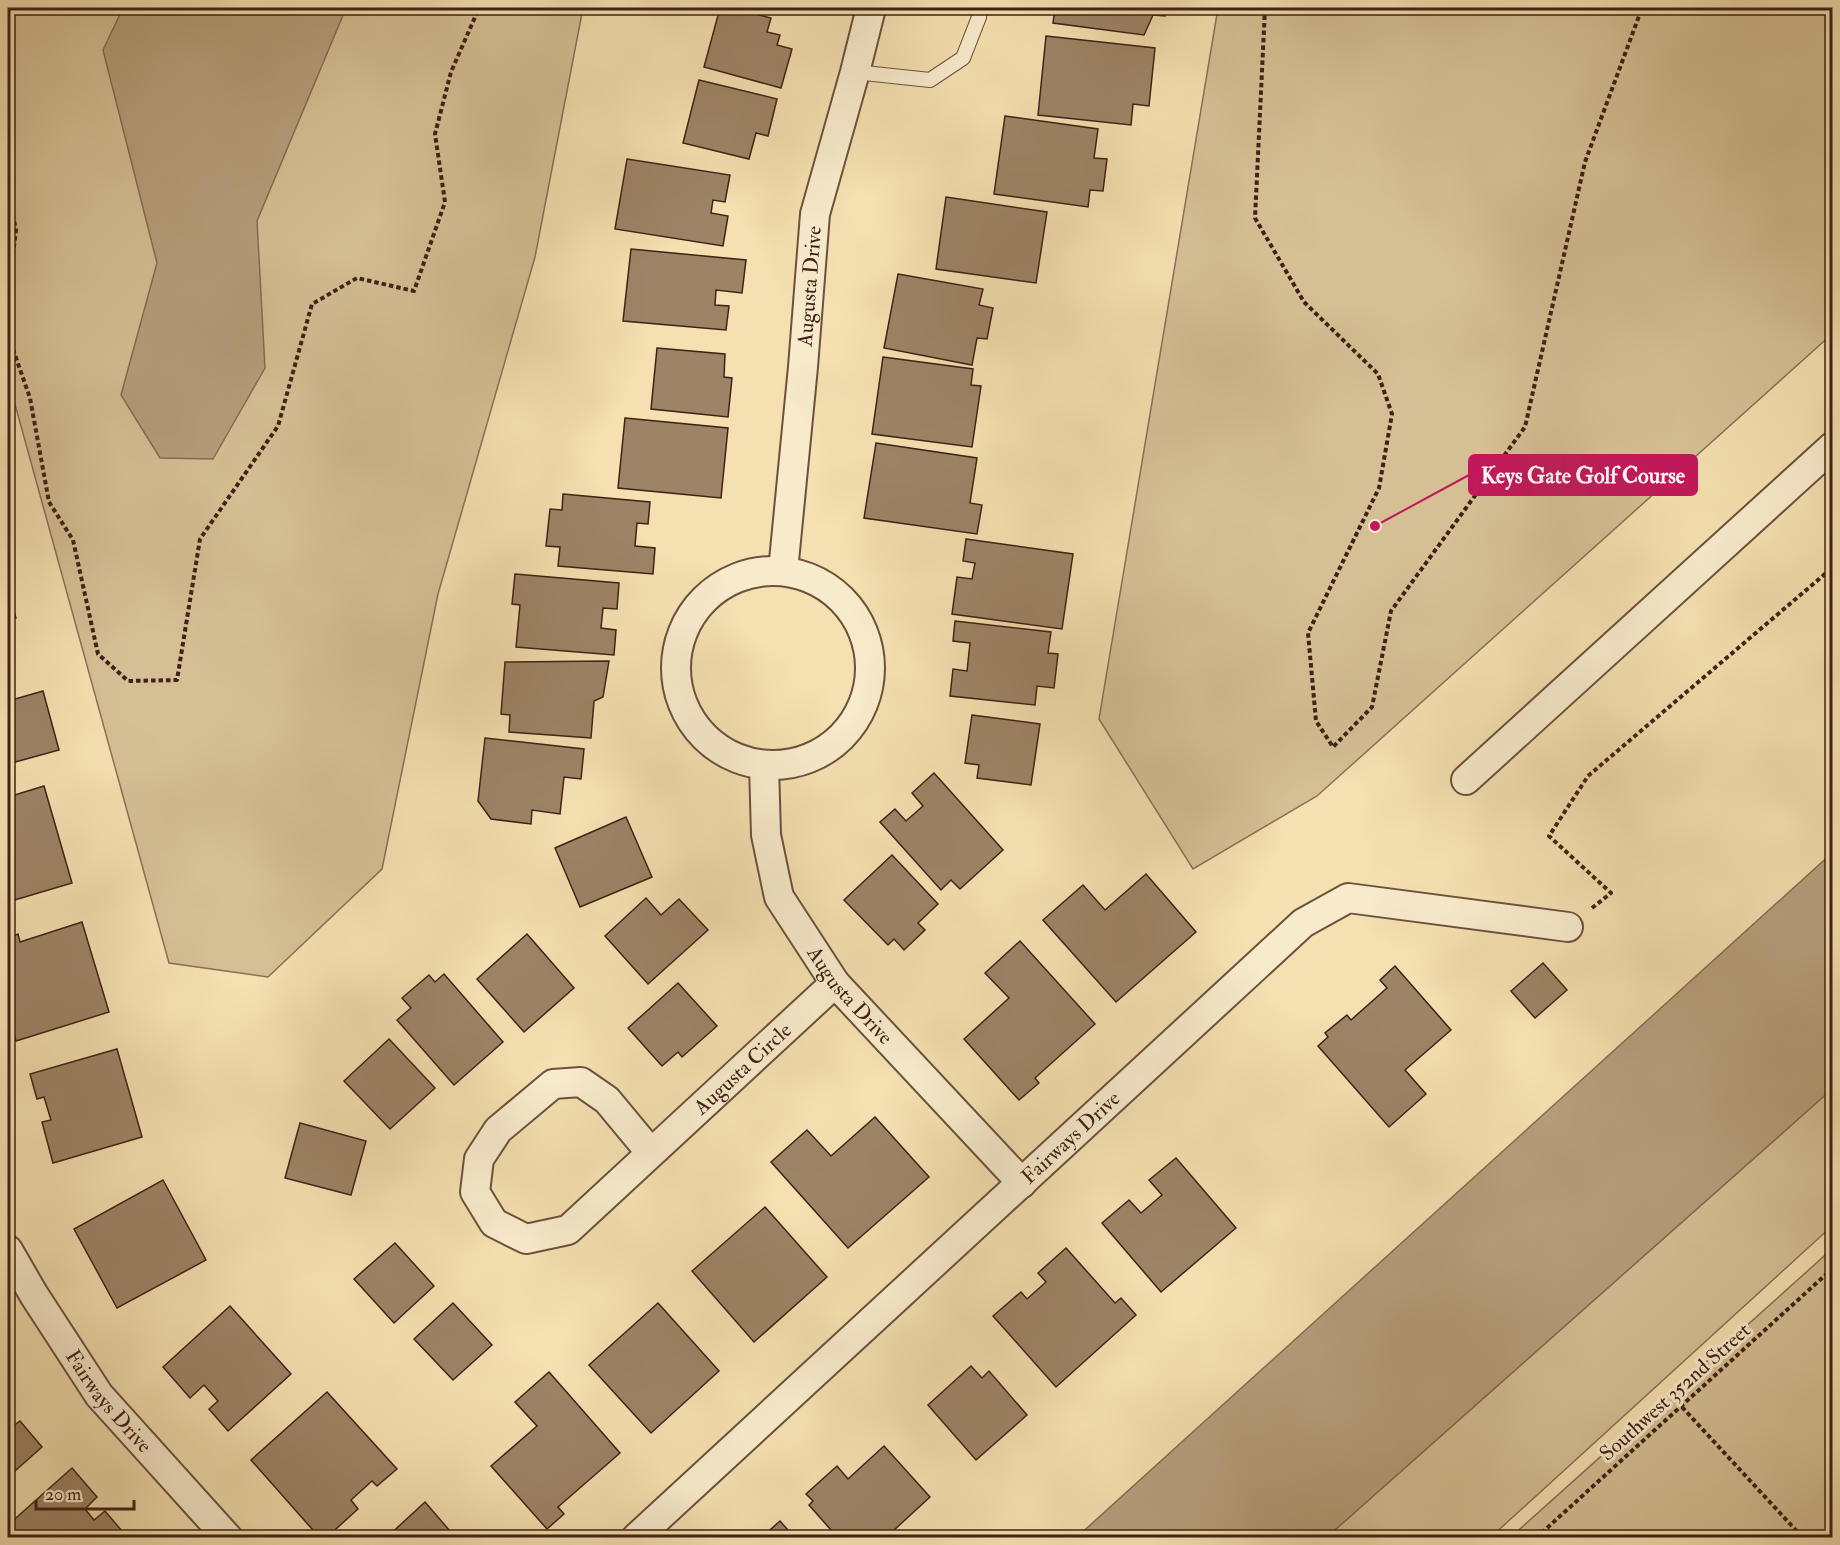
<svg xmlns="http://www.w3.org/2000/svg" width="1840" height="1545" viewBox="0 0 1840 1545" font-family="'IM FELL Double Pica',serif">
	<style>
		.green { fill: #d5c096; stroke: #8a7056; stroke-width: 1.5 }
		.water { fill: #b69f7b; stroke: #866d52; stroke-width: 1.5 }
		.building { fill: #9d8466; stroke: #3f2115; stroke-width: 1.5 }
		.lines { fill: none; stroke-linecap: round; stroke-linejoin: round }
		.lane-casing { stroke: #6c513c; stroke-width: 16 }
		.street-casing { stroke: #6c513c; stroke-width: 32 }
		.path { stroke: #3f2115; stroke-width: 4; stroke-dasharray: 4.5 3; stroke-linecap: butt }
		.lane { stroke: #f8ebcc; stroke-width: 14 }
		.street { stroke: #f8ebcc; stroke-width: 28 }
		.labels { text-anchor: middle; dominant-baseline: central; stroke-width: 6; stroke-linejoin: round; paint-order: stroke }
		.street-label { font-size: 21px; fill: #3f2115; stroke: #f8ebcc }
		.leader { fill: none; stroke: #c2185b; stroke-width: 2 }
		.callout-dot { fill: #c2185b; stroke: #f8ebcc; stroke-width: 2 }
		.callout { fill: #c2185b; stroke: #c2185b; stroke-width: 2 }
		.callout-label { font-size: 22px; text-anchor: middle; font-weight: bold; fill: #fff }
	</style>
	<rect width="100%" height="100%" fill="#f4e0b0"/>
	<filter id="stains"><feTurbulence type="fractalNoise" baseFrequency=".00333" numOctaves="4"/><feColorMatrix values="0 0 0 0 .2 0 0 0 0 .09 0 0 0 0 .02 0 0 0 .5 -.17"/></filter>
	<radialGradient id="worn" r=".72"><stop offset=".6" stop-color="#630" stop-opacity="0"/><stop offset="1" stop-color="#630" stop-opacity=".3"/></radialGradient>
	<g class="green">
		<polygon points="8,8 583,8 535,257 438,594 382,869 268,977 169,963 8,379"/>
		<polygon points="1218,8 1832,8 1832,334 1317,796 1193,869 1099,719"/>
		<polygon points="1832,1089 1832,1226 1491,1537 1327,1537"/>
		<polygon points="1832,1249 1832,1537 1511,1537"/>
	</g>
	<g class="water">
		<polygon points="123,8 346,8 257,221 265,368 213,459 160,458 121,395 157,263 103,50"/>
		<polygon points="1832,853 1832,1089 1327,1537 1077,1537"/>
	</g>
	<g class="building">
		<polygon points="720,8 732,8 771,18 767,32 780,35 777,45 792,49 781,88 704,67"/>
		<polygon points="1055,8 1167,8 1165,16 1153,15 1144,35 1053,23"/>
		<polygon points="1046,36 1155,48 1149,106 1133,104 1131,125 1038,115"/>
		<polygon points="699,80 777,99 768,136 756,133 749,159 683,143"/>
		<polygon points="1005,116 1098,129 1094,158 1107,159 1103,191 1090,190 1088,207 994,194"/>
		<polygon points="627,159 730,175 725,202 713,200 711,213 728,216 723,246 615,229"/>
		<polygon points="946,197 1047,212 1036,283 936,269"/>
		<polygon points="631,249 746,260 742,293 716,290 715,305 729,306 726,330 623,321"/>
		<polygon points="898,274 983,289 979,305 993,308 987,339 977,338 972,365 884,348"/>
		<polygon points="657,348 725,354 724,377 732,378 728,417 651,409"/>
		<polygon points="883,357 973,369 971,385 981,386 972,447 872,434"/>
		<polygon points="625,418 728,428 721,498 618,488"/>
		<polygon points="876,443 977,458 970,503 982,505 977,534 864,518"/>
		<polygon points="563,494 650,502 648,524 637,523 635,546 655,548 653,574 558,566 560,547 546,546 550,509 562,510"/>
		<polygon points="966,539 1073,554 1062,629 952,614 957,577 972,579 975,563 963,561"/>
		<polygon points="515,574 619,583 617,609 603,608 601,628 616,630 614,655 516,647 520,605 512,604"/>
		<polygon points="8,589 16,618 8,621"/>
		<polygon points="955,621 1051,632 1048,653 1058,654 1054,688 1037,686 1035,705 950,696 953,669 967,671 970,643 953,641"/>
		<polygon points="609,661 603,697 594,701 591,738 509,732 510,715 501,714 505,662"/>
		<polygon points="43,691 59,750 8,764 8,701"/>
		<polygon points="972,715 1040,724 1031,785 977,778 979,765 965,763"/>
		<polygon points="485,738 584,749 581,779 564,777 560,814 532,810 531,824 491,819 478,801"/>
		<polygon points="934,773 1003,850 960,889 951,880 941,890 880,822 895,809 906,821 923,806 912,793"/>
		<polygon points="44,786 72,883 8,902 8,797"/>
		<polygon points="626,817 652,877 580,907 555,848"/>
		<polygon points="892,855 938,904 918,923 925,930 904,950 894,939 888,945 844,900"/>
		<polygon points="1146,874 1196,932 1116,1002 1043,920 1083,885 1105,910"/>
		<polygon points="646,898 661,915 679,899 708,930 648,984 605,936"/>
		<polygon points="82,922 109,1012 16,1041 8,1013 8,938 18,934 20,942"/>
		<polygon points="527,934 574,988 524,1032 477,979"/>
		<polygon points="1020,941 1095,1024 1035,1078 1039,1083 1019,1100 964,1039 1009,998 985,973"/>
		<polygon points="1543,963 1567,990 1535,1018 1511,991"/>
		<polygon points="1395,966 1451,1030 1405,1070 1426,1094 1389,1127 1318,1046 1328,1037 1325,1033 1347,1015 1351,1020 1387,988 1380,980"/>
		<polygon points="444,974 503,1042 454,1085 397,1020 411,1008 402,998 429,975 435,982"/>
		<polygon points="678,983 717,1026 682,1057 678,1052 662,1066 628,1028"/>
		<polygon points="389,1039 435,1088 390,1129 344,1081"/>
		<polygon points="117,1049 142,1137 53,1163 42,1122 51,1120 44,1097 37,1099 30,1074"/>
		<polygon points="875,1117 929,1177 848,1248 771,1162 807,1130 831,1156"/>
		<polygon points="300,1123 366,1141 351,1195 285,1178"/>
		<polygon points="1176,1158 1236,1228 1161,1292 1102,1223 1129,1200 1141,1213 1162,1195 1149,1180"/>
		<polygon points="163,1180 206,1260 117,1308 74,1229"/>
		<polygon points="765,1207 827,1277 754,1342 692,1271"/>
		<polygon points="395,1243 434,1286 394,1323 354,1279"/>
		<polygon points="1066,1248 1115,1303 1121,1298 1136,1315 1056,1387 993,1316 1021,1292 1027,1299 1046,1282 1038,1273"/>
		<polygon points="453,1303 492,1345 453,1380 414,1339"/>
		<polygon points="658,1303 719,1371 651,1433 589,1365"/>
		<polygon points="230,1306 291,1374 228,1431 209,1409 218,1401 204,1385 190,1398 163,1367"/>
		<polygon points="971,1366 982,1378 989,1371 1027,1415 976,1460 928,1405"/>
		<polygon points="549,1372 620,1453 558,1507 564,1514 547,1529 491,1466 537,1426 515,1402"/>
		<polygon points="327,1392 397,1469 377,1486 372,1481 351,1500 358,1509 326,1538 320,1538 251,1460"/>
		<polygon points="20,1421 42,1447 8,1477 8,1422 12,1427"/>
		<polygon points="884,1446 930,1497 893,1531 899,1538 838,1538 809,1505 813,1501 806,1494 837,1466 848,1479"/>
		<polygon points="72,1468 97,1497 85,1509 94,1520 105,1511 128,1538 8,1538 8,1525"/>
		<polygon points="425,1502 456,1538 386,1538"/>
		<polygon points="780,1521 795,1538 761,1538"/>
	</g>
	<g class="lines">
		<defs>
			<polyline id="lane" points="855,72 930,80 963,58 979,17 980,8"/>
			<g id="street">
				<path id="s1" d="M783,571L803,367L815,214L855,72L871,8"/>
				<circle cx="773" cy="668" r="97"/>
				<path id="s2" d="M764,765L766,835L779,897L835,983L1022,1183"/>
				<polyline points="1466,780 1832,447"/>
				<path id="s3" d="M651,1153L607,1100L581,1082L553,1084L498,1130L479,1159L475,1192L494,1223L526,1239L568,1230L835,983"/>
				<path id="s4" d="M8,1250L34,1295L99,1395L228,1538"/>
				<path id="s5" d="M636,1538L1303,923L1348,898L1568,927"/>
			</g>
		</defs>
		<use href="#lane" class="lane-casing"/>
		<use href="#street" class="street-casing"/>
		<g class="path">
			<polyline points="1265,8 1255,218 1304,302 1378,374 1392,414 1379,488 1308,633 1316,721 1333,747 1372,707 1391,611 1525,427 1585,162 1642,8"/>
			<polyline points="8,192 16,230 8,298"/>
			<polyline points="8,335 30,398 49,502 73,540 98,654 128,681 177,680 200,539 278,426 312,304 357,278 414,291 445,202 435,134 451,72 479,8"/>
			<polyline points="1592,908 1611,893 1549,836 1588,776 1832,568"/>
			<polyline points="1682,1407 1803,1538"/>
			<polyline points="1536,1538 1832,1269"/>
		</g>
		<use href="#lane" class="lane"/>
		<use href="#street" class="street"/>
	</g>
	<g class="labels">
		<g class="street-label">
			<text stroke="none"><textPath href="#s1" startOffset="286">Augusta Drive</textPath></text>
			<text stroke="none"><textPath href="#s2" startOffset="255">Augusta Drive</textPath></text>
			<text stroke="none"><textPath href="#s3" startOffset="621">Augusta Circle</textPath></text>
			<text stroke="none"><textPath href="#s5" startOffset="591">Fairways Drive</textPath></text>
			<text transform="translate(1675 1392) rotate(-42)">Southwest 352nd Street</text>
			<text stroke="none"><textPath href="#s4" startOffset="182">Fairways Drive</textPath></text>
		</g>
	</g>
	<path class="leader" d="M1375 526L1469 475"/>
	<circle class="callout-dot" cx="1375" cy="526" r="6"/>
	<rect class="callout" x="1469" y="455" width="228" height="40" rx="6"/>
	<g class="callout-label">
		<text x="1583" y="483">Keys Gate Golf Course</text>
	</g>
	<rect width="1840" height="1545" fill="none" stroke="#f4e0b0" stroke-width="30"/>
	<rect x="9" y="9" width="1822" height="1527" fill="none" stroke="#3f2115" stroke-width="3"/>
	<rect x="15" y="15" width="1810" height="1515" fill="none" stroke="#3f2115" stroke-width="1.5"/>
	<path d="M36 1500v9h98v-9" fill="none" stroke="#3f2115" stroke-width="3"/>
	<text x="45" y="1500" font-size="18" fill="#3f2115" stroke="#f8ebcc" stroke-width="4.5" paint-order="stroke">20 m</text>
	<rect width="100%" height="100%" filter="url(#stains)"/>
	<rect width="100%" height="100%" fill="url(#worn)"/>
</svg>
